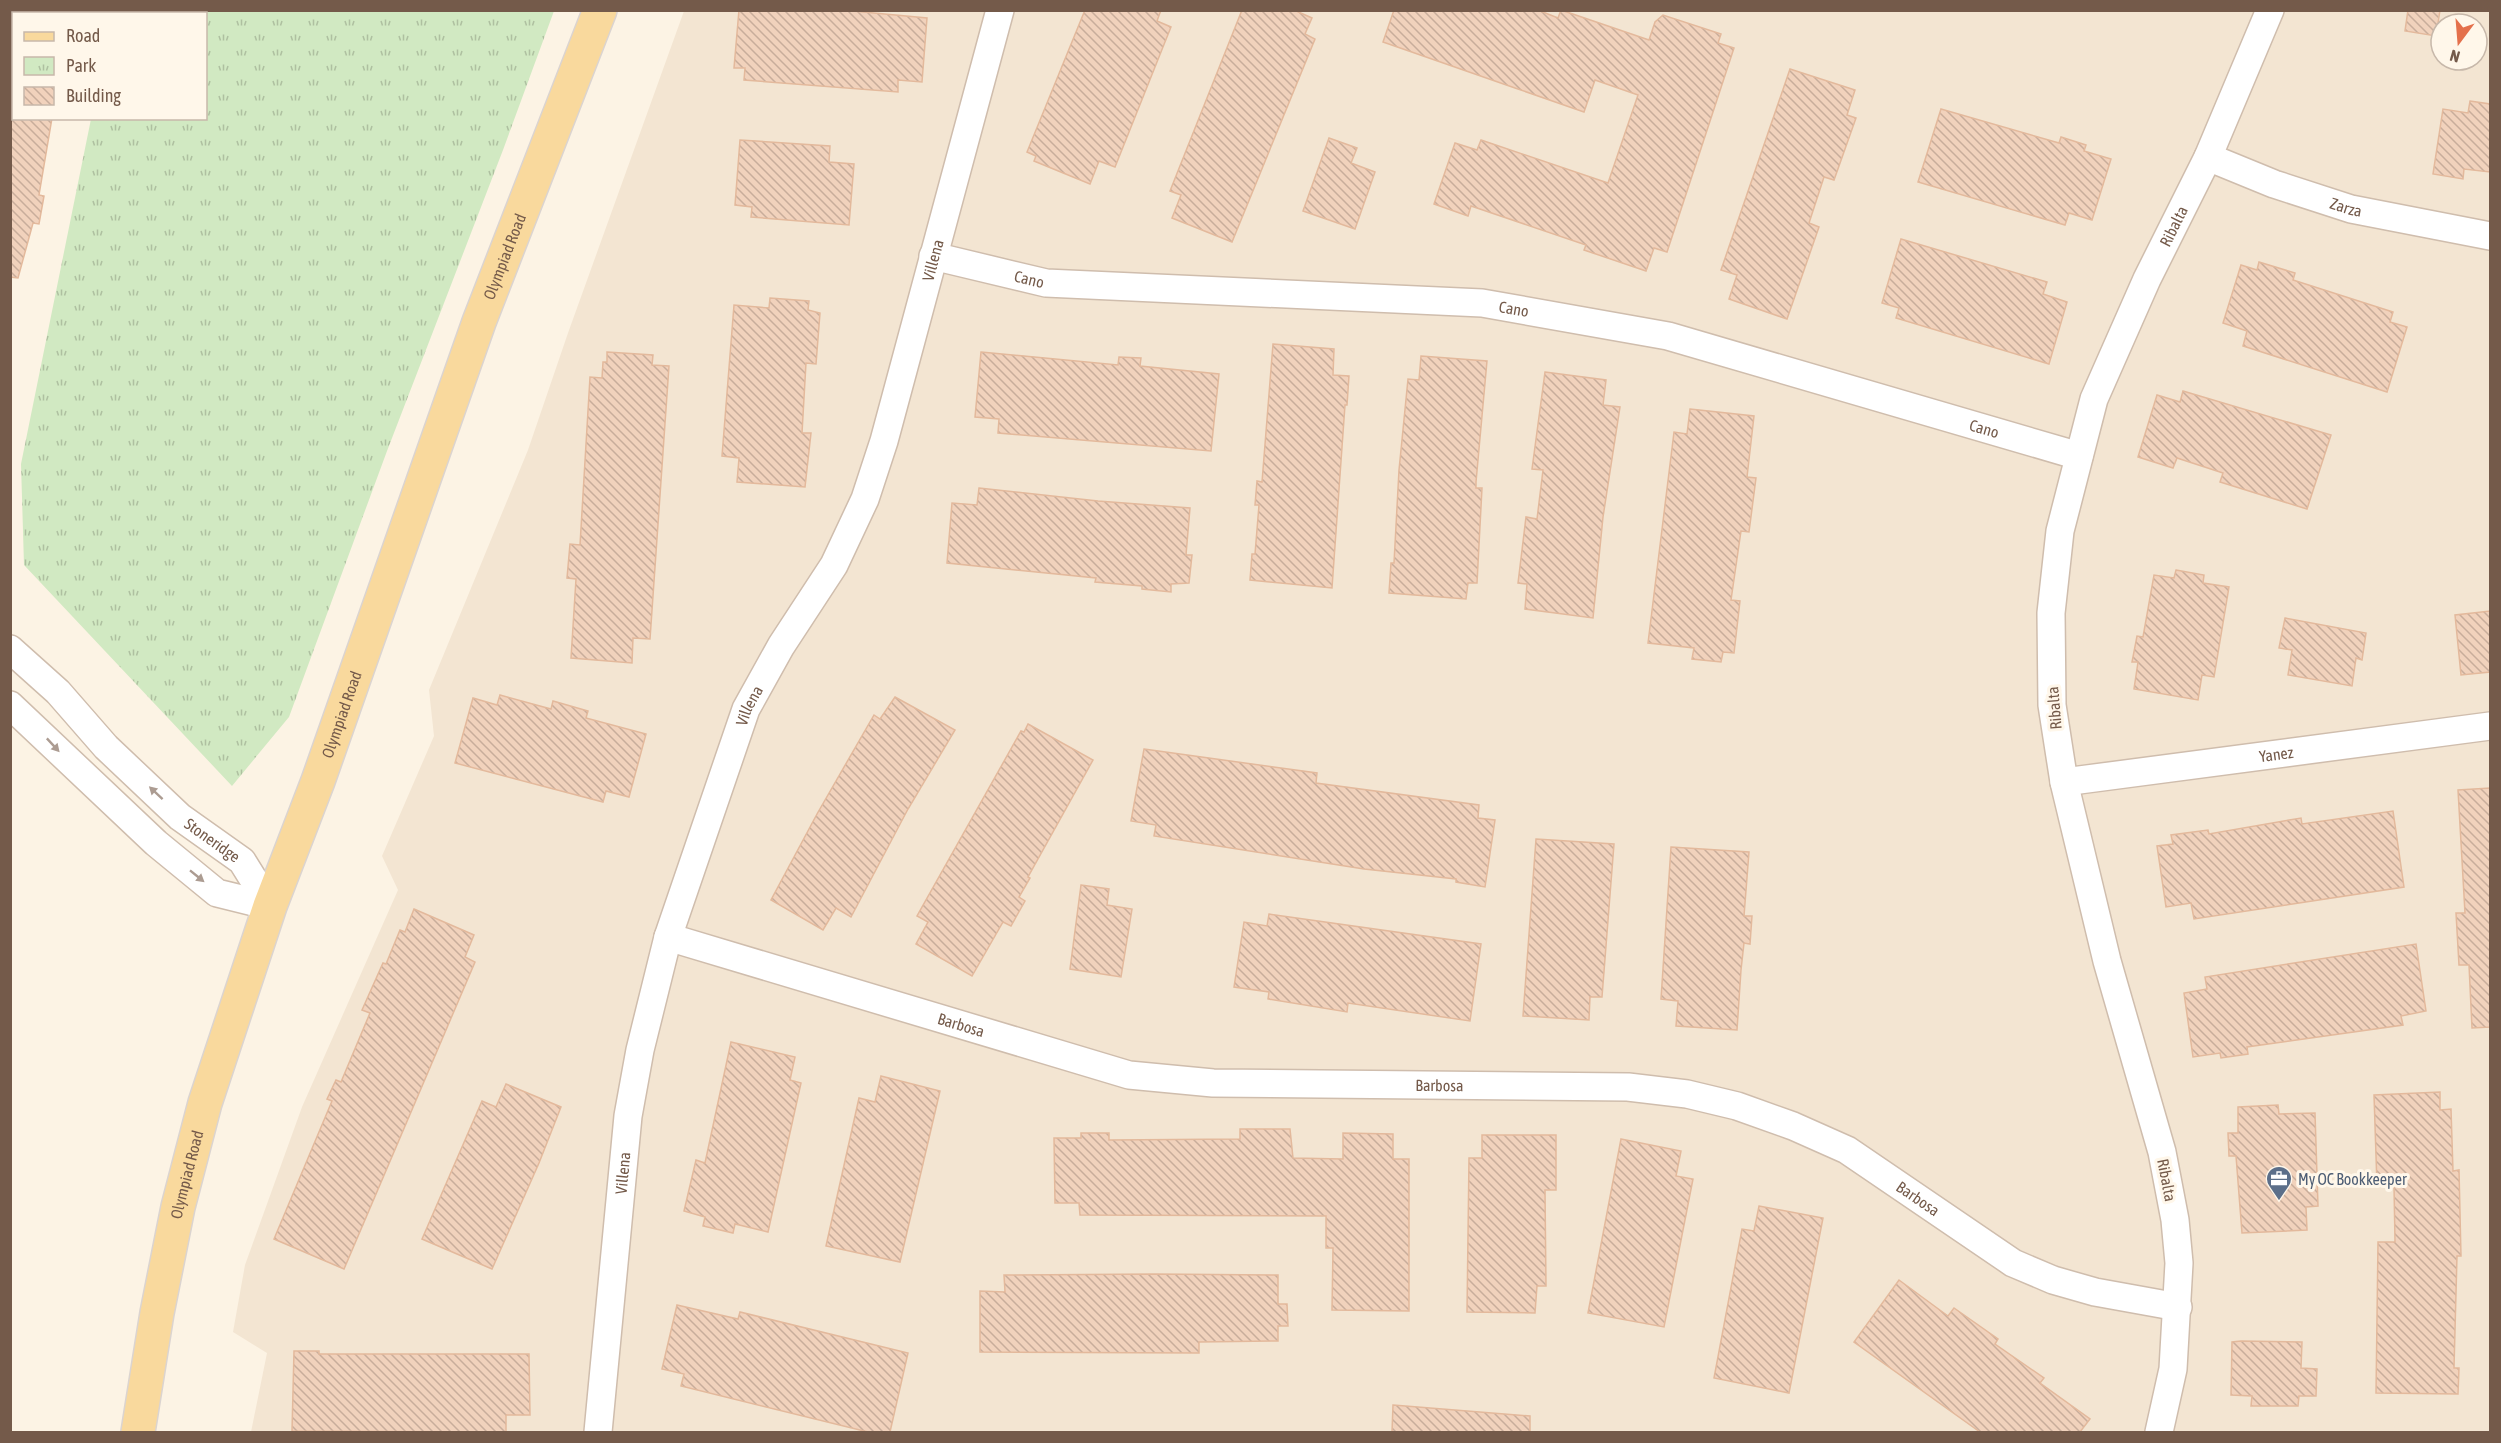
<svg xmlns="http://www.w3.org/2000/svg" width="2501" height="1443" viewBox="0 0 2501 1443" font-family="'Asap Condensed',sans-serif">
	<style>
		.residential { fill: #f3e5d2; fill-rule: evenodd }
		.park { fill: url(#park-tufts) }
		.building { fill: url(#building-back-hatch); stroke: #e3b99c; stroke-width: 1.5 }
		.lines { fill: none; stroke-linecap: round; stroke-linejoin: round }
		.minor-casing { stroke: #cfbdad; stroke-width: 30 }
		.major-casing { stroke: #dbd4d0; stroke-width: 36 }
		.minor { stroke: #fff; stroke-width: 27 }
		.major { stroke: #f9d99d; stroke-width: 33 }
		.oneway { fill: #ac9c92 }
		.labels { text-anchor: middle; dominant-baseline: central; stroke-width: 6; stroke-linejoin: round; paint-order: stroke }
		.street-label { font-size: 16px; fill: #745a4a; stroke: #fff7ea }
		.service-label { font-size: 16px; fill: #4e5e75; stroke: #fff7ea; text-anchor: start }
	</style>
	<defs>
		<pattern id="park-tufts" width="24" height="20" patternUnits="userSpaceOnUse" patternTransform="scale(1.5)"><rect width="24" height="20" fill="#d1e9c2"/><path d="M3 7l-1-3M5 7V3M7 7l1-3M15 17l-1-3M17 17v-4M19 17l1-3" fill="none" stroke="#aec0a0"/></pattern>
		<pattern id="building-back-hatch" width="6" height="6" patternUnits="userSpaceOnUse" patternTransform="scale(1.5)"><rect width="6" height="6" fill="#f1d2bc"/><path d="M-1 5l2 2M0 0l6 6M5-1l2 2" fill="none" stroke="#c8ad9b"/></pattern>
	</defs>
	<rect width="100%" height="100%" fill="#fcf3e4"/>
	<path class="residential" d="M684,11H2490V1432H251L267,1353L233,1332L245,1265L302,1107L398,890L382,856L434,736L429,690L528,450L568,333ZM2441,24H2477V60H2441Z"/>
	<polygon class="park" points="117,11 554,11 503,150 387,451 289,717 232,786 24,565 21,464 91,119 206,118 206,14 117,13"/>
	<g class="building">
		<polygon points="739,10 842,10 927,18 922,82 898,80 898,92 744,80 745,68 734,68"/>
		<polygon points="1085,10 1161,10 1157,21 1171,27 1115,167 1099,161 1090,184 1034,161 1036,156 1027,152"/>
		<polygon points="1242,10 1294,10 1312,18 1305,34 1315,39 1232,242 1172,218 1181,195 1170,191"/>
		<polygon points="1394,10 1538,10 1558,18 1561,10 1649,40 1655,22 1663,15 1721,34 1718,43 1734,48 1667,252 1654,248 1646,271 1584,250 1586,245 1471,206 1468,216 1434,204 1455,143 1477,150 1481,140 1608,183 1638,95 1595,80 1584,112 1515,88 1383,42"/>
		<polygon points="2408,10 2440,10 2436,36 2405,31"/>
		<polygon points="1790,69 1855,90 1847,115 1856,118 1834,180 1824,177 1809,223 1819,227 1787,319 1729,299 1737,275 1721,270"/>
		<polygon points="2470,101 2490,104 2490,172 2464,169 2463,179 2433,174 2443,109 2468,113"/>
		<polygon points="1941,109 2059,143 2061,137 2086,145 2084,151 2111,159 2092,220 2069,213 2065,225 1918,182"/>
		<polygon points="10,118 52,118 39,195 44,196 39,224 33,223 18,278 10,277"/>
		<polygon points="1329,138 1357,148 1351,163 1375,172 1355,229 1303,211"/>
		<polygon points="740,140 830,146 829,162 854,164 849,225 751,217 752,207 735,205"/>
		<polygon points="1901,239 2047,282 2043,294 2067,302 2049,364 1896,318 1899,308 1882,303"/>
		<polygon points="2259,262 2295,273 2293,280 2393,312 2390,322 2407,327 2387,392 2243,346 2247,331 2223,323 2241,265 2257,270"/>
		<polygon points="770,298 809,301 808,310 820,313 816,364 806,363 802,433 811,433 805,487 737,482 739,458 722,456 734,305 769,308"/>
		<polygon points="1273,344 1334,349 1333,375 1349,376 1347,405 1345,405 1332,588 1250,580 1252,554 1255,554 1259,505 1255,505 1257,481 1262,482"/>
		<polygon points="607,352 653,355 652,365 669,366 650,639 633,638 632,663 571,658 576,579 567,578 570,544 580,545 590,377 602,378 603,362 607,362"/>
		<polygon points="981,352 1118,365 1119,357 1141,358 1140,366 1219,374 1211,451 998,433 999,419 975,417"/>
		<polygon points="1421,356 1487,361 1476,482 1476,488 1482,488 1477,583 1468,583 1466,599 1389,593 1391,563 1394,563 1399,470 1408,379 1419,380"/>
		<polygon points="1545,372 1606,380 1603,405 1620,407 1603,517 1593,618 1525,609 1527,584 1518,583 1526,517 1537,519 1543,470 1532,469"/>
		<polygon points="2183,391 2331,435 2307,509 2220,482 2223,473 2177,458 2173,468 2138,457 2157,395 2180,402"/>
		<polygon points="1690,409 1754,416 1747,477 1756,478 1749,532 1741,531 1731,600 1740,601 1734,653 1723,652 1721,662 1692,659 1694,648 1648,643 1674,432 1687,434"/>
		<polygon points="979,488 1098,501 1190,508 1186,555 1192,555 1189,583 1171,584 1171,592 1142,589 1142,586 1095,582 1096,578 947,563 952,503 977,505"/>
		<polygon points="2176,570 2204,575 2203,583 2229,587 2214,677 2202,675 2198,700 2134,689 2138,662 2132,662 2137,636 2143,637 2154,575 2174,578"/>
		<polygon points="2490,611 2490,672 2461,675 2455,615"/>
		<polygon points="2285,618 2366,633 2362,660 2356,658 2352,686 2288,675 2292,650 2279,648"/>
		<polygon points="500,695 551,709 553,701 588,711 586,718 646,734 629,797 606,791 603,802 455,763 473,698 497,705"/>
		<polygon points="895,697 955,730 908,809 851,917 836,908 823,930 771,900 817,814 874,715 880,719"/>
		<polygon points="1028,724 1093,760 1028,877 1030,878 1019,897 1025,901 1011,926 1003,922 972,976 916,944 928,922 917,916 1021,731 1024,732"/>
		<polygon points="1144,749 1317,773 1316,783 1479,805 1478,818 1495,820 1485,887 1456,882 1456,879 1364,869 1154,836 1156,825 1131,821"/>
		<polygon points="2490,788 2490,1027 2472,1028 2469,965 2459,965 2456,913 2465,913 2458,790"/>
		<polygon points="2393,811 2404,887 2194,919 2191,903 2166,907 2157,846 2173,844 2171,835 2208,830 2209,834 2301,818 2302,824"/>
		<polygon points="1536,839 1614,844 1602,997 1590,997 1589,1020 1523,1016"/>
		<polygon points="1671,847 1749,852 1744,916 1752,916 1750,944 1744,943 1741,970 1737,1030 1676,1026 1678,1001 1661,999"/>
		<polygon points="1081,885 1109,889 1107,905 1132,909 1121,977 1070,969"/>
		<polygon points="414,909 474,935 465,957 475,962 344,1269 274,1239 332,1101 327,1099 336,1080 341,1082 370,1013 362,1010 383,963 386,964 400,930 405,932"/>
		<polygon points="1269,914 1481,944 1470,1021 1348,1003 1347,1012 1268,999 1269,992 1234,987 1244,922 1267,926"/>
		<polygon points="2416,944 2426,1011 2401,1016 2403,1025 2247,1047 2248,1054 2221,1058 2220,1053 2193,1057 2184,993 2207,989 2205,977"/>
		<polygon points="731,1042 795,1057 790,1080 801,1083 768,1232 735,1224 733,1233 703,1226 705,1217 684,1211 696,1160 705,1163"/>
		<polygon points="881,1076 940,1091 900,1262 826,1246 859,1098 875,1102"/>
		<polygon points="506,1084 561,1107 539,1163 492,1269 422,1239 482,1101 496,1107"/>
		<polygon points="2440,1092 2440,1110 2451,1109 2453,1171 2459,1170 2461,1256 2457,1256 2454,1368 2459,1368 2458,1394 2376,1393 2378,1242 2395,1242 2394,1186 2377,1186 2374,1095"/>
		<polygon points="2278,1105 2279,1114 2315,1113 2318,1206 2306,1207 2307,1230 2242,1233 2236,1156 2229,1156 2228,1133 2238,1133 2238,1107"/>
		<polygon points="1240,1129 1290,1129 1293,1158 1343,1159 1343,1133 1393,1134 1393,1159 1409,1159 1409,1311 1332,1310 1333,1248 1326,1248 1326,1216 1080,1215 1079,1203 1055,1203 1054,1138 1081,1138 1081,1133 1109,1133 1109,1140 1240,1139"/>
		<polygon points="1482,1135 1556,1135 1556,1190 1545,1190 1546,1286 1537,1286 1535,1313 1467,1312 1469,1158 1482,1158"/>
		<polygon points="1621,1139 1681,1151 1676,1176 1693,1179 1664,1327 1588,1313"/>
		<polygon points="1759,1206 1823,1218 1789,1393 1714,1378 1742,1229 1754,1231"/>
		<polygon points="1155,1274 1278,1275 1278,1304 1287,1304 1288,1326 1278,1326 1278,1341 1199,1342 1199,1353 980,1352 980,1291 1005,1292 1004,1275"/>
		<polygon points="1899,1280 1948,1316 1954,1308 1998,1339 1995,1344 2044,1378 2040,1383 2090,1419 2080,1432 1980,1432 1854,1342"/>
		<polygon points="677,1305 738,1319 740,1312 908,1353 890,1432 868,1432 681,1386 684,1374 662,1369"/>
		<polygon points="2241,1341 2302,1342 2301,1368 2317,1369 2316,1396 2299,1396 2298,1406 2251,1406 2252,1396 2231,1395 2232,1342"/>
		<polygon points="294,1351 319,1351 319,1354 529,1354 530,1415 506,1415 506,1432 292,1431"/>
		<polygon points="1393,1405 1530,1416 1530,1432 1392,1432"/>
	</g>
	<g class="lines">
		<defs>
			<g id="minor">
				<path id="s1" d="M2208,157L2274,184L2351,209L2490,236"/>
				<path id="s2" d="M933,256L1046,283L1482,303L1668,336L2079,456"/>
				<path id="s3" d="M10,649L58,692L106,747L180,817L242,861L270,906"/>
				<polyline points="10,705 156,843 217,893 270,906"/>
				<path id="s4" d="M2064,782L2490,726"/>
				<path id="s5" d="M668,937L1129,1075L1213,1083L1628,1087L1687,1094L1737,1106L1793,1126L1847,1150L2013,1263L2053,1280L2095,1292L2178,1307"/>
				<path id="s6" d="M598,1432L628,1116L640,1050L668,937L746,709L781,646L834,565L865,499L884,441L1000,10"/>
				<path id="s7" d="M2159,1432L2173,1369L2179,1263L2175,1220L2162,1152L2107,961L2064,782L2052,705L2051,613L2060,531L2094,399L2147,279L2208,157L2270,10"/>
			</g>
			<g id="major">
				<path id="s8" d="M138,1432L157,1313L178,1207L205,1103L270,906L318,781L479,322L600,10"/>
			</g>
		</defs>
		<use href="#minor" class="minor-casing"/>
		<use href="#major" class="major-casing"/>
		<use href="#minor" class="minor"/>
		<use href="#major" class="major"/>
	</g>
	<defs><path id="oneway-solid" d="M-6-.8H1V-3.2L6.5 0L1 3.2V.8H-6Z" transform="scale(1.5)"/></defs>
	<g class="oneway">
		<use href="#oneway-solid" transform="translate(53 745) rotate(47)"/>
		<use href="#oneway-solid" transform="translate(156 793) rotate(-137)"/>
		<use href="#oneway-solid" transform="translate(197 876) rotate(39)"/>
	</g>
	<defs>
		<symbol id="office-pin" viewBox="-11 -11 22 30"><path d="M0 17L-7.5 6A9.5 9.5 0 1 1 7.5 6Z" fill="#5c6f8a" stroke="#fff7ea"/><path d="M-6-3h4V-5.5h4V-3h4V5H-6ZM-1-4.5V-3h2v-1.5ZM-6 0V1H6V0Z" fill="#fff"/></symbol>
	</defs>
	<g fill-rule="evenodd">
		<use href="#office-pin" x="2264" y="1164" width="30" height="40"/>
	</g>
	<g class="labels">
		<g class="street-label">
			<text stroke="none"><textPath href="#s1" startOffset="147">Zarza</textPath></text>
			<text stroke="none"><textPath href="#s7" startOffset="1245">Ribalta</textPath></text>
			<text stroke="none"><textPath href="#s8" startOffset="1234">Olympiad Road</textPath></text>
			<text stroke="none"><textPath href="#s6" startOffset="1232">Villena</textPath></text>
			<text stroke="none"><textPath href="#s2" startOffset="99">Cano</textPath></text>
			<text stroke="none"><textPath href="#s2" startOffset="585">Cano</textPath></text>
			<text stroke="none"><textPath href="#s2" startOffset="1071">Cano</textPath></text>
			<text stroke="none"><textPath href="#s6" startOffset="746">Villena</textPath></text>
			<text transform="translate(2054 708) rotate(-95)">Ribalta</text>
			<text stroke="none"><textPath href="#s8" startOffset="748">Olympiad Road</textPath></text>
			<text stroke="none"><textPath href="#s4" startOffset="214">Yanez</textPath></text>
			<text stroke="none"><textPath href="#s3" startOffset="279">Stoneridge</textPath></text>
			<text stroke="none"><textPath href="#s5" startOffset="306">Barbosa</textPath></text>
			<text stroke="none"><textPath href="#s5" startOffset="792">Barbosa</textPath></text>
			<text stroke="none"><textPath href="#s8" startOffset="262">Olympiad Road</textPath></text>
			<text stroke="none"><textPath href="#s6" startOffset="260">Villena</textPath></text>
			<text transform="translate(2167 1180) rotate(79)">Ribalta</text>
			<text stroke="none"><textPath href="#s5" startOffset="1296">Barbosa</textPath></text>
		</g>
		<g class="service-label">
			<text x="2298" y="1179">My OC Bookkeeper</text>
		</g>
	</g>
	<rect width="2501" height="1443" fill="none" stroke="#745a4a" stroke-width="24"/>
	<rect x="12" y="12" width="195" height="108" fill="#fff7ea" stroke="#c7b8aa" stroke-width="1.5"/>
	<rect x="24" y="32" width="30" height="9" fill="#f9d99d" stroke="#c7b8aa" stroke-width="1.5"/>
	<text x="66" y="42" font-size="18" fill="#745a4a">Road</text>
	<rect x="24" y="57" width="30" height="18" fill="url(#park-tufts)" stroke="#c7b8aa" stroke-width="1.5"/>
	<text x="66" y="72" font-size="18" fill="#745a4a">Park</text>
	<rect x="24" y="87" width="30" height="18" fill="url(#building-back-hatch)" stroke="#c7b8aa" stroke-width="1.5"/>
	<text x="66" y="102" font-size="18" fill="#745a4a">Building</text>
	<g transform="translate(2459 42) rotate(196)"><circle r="28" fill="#fff7ea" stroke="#c7b8aa" stroke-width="1.5"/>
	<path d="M0-4.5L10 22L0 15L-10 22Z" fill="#e4704b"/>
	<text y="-9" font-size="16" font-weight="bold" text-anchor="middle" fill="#745a4a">N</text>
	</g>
</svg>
